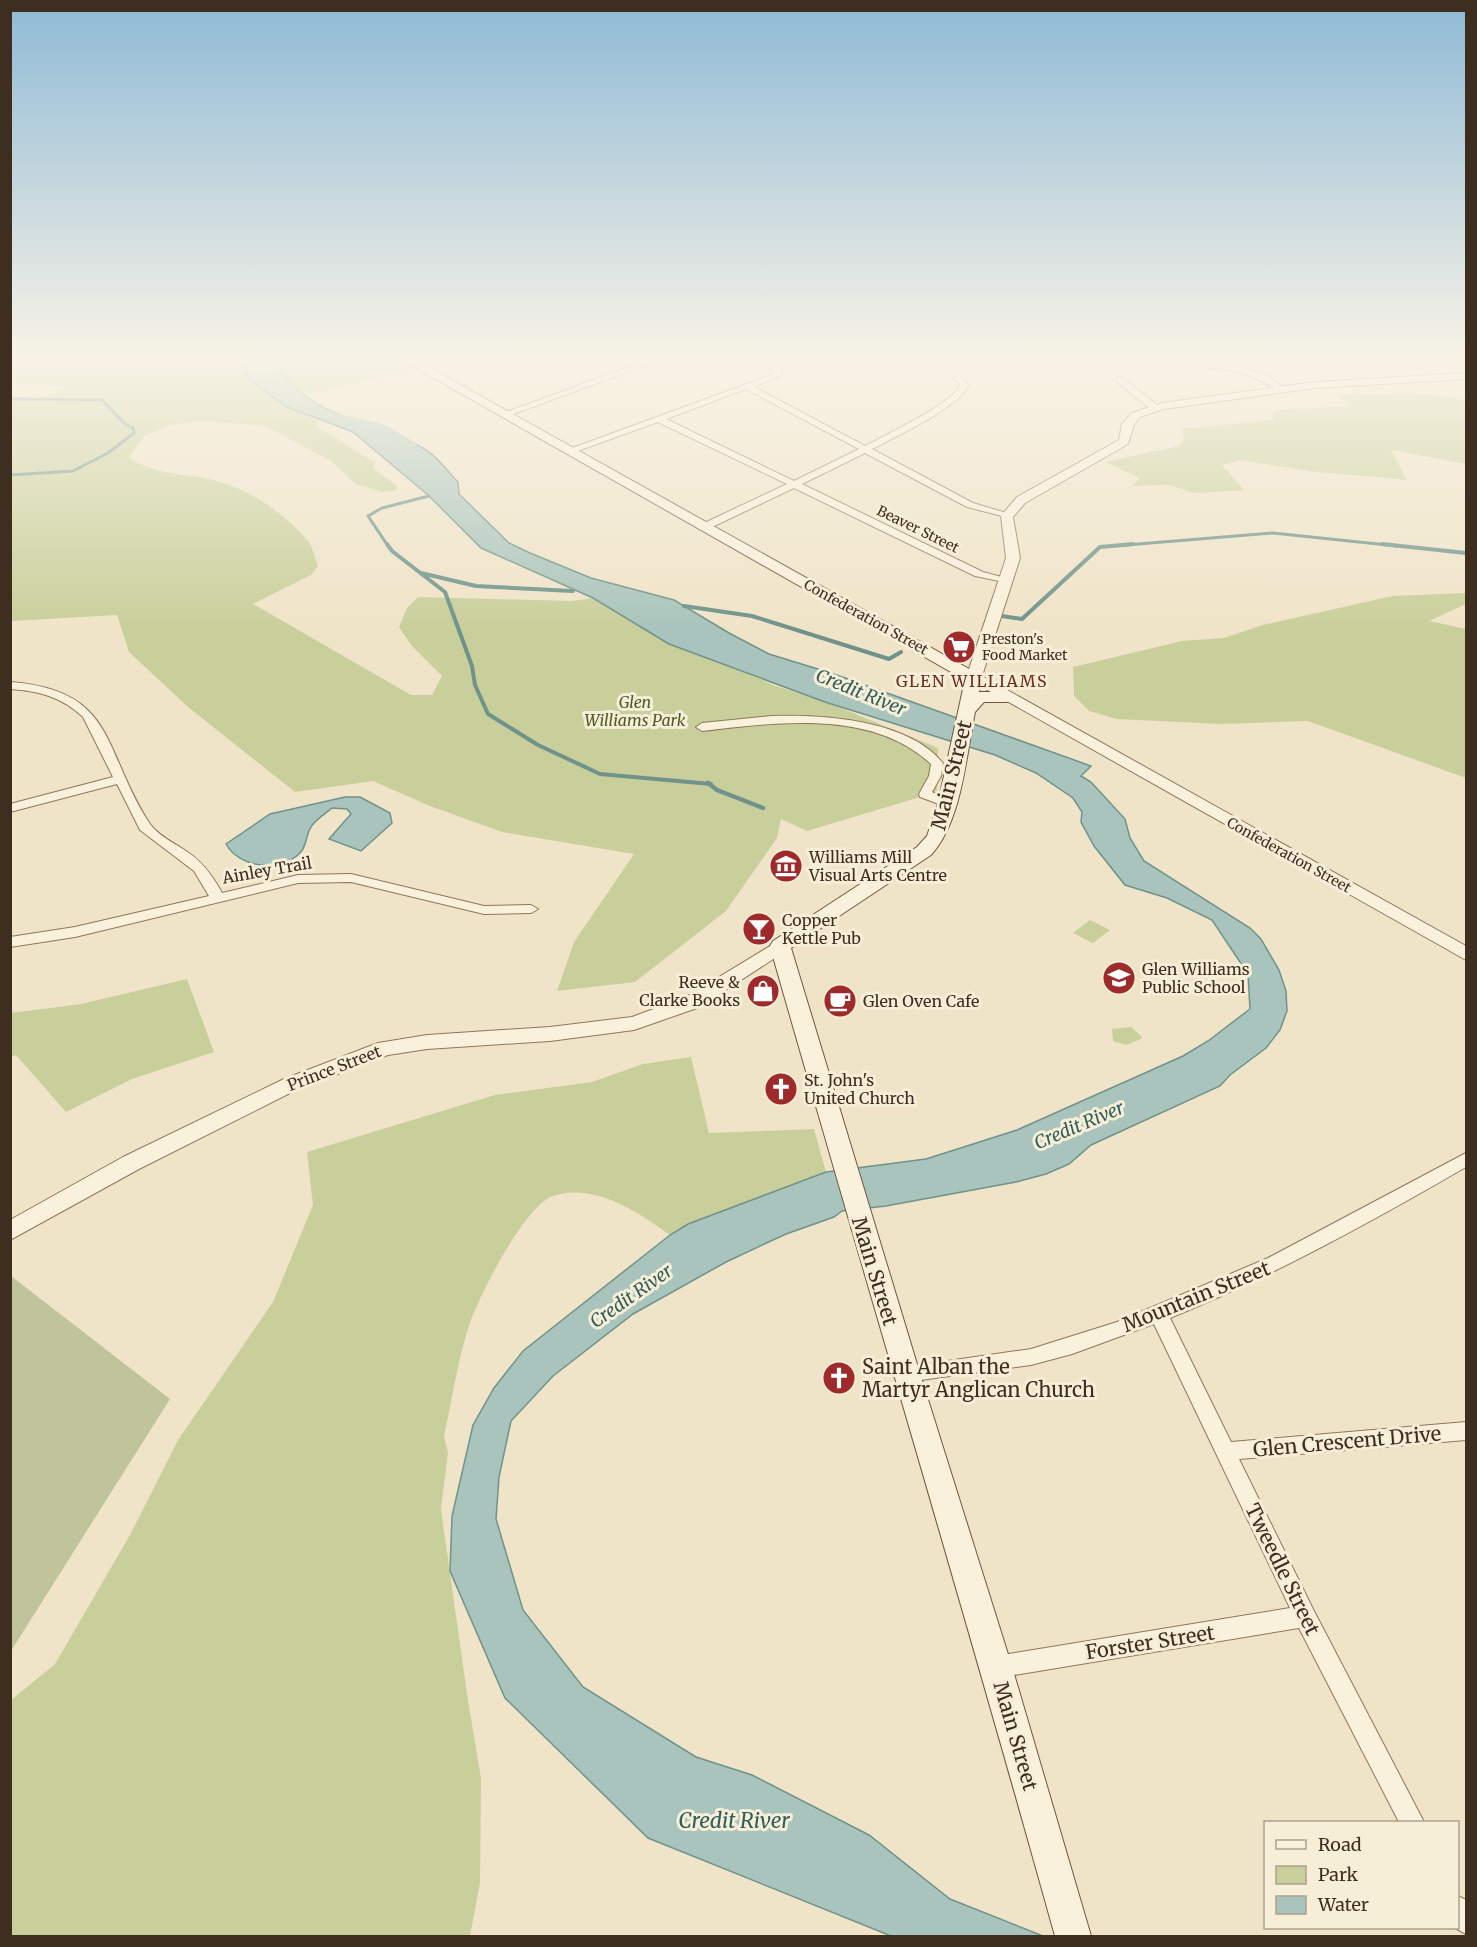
<svg xmlns="http://www.w3.org/2000/svg" width="1477" height="1947" viewBox="0 0 1477 1947" font-family="Merriweather,serif">
	<style>
		.green { fill: #c9cf9b }
		.cemetery { fill: #bfc49a }
		.water { fill: #a9c4bc; stroke: #6f938a; stroke-width: 1.5 }
		.lines { fill: none; stroke-linecap: round; stroke-linejoin: round }
		.stream-far2 { stroke: #6f938a; stroke-width: 3 }
		.stream-far1 { stroke: #6f938a; stroke-width: 4 }
		.stream { stroke: #6f938a; stroke-width: 4.5 }
		.river { fill: #a9c4bc; fill-rule: evenodd }
		.minor-casing { stroke: #8d765c; stroke-width: 2 }
		.tertiary-casing { stroke: #8d765c; stroke-width: 2 }
		.secondary-casing { stroke: #6f573f; stroke-width: 2 }
		.minor { fill: #faf1dc; fill-rule: evenodd }
		.tertiary { fill: #faf1dc; fill-rule: evenodd }
		.secondary { fill: #faf1dc; fill-rule: evenodd }
		.labels { text-anchor: middle; dominant-baseline: central; stroke-width: 6; stroke-linejoin: round; paint-order: stroke }
		.far-street-label { font-size: 14px; fill: #3d2e20; stroke: #f7eed8 }
		.far-poi-label { font-size: 14px; fill: #3d2e20; stroke: #f7eed8; text-anchor: start }
		.far-quarter-label { font-size: 16px; letter-spacing: 1.5px; fill: #6b2e1e; stroke: #f7eed8 }
		.park-label { font-size: 16px; font-style: italic; fill: #4d5a26; stroke: #f7eed8 }
		.poi-label { font-size: 16px; fill: #3d2e20; stroke: #f7eed8; text-anchor: start }
		.street-label { font-size: 16px; fill: #3d2e20; stroke: #f7eed8 }
		.water-label { font-size: 18px; font-style: italic; fill: #2f5d5a; stroke: #f7eed8 }
		.near-street-label { font-size: 20px; fill: #3d2e20; stroke: #f7eed8 }
		.near-poi-label { font-size: 20px; fill: #3d2e20; stroke: #f7eed8; text-anchor: start }
		.near-water-label { font-size: 21px; font-style: italic; fill: #2f5d5a; stroke: #f7eed8 }
	</style>
	<rect width="100%" height="100%" fill="#f0e4c8"/>
	<g class="green">
		<path d="M11,356H241L240,365C259,392 286,406 316,419L318,429C340,437 355,453 375,462L373,468L398,487L395,491L383,492L356,484L331,461L265,426L200,421L170,425L144,436L129,458C154,473 175,473 203,478C243,485 282,510 308,541C313,547 315,558 318,566L311,575L253,604L411,695H432L442,676L411,645L399,627L407,608L418,597L571,601L593,598L669,644L712,656L773,685L829,703L938,748L937,792L807,831L781,819L777,838L726,911L635,982L557,991L574,942L634,854L502,832L430,806L373,781L295,792L188,707L129,652L117,615L11,621L10,397C31,398 50,399 67,387L11,382Z"/>
		<polygon points="272,356 388,356 414,370 306,395 286,378"/>
		<path d="M1350,394C1388,396 1430,390 1466,401V464L1391,450L1407,480L1309,471L1241,460L1222,465L1244,490L1193,493L1170,485L1132,486L1140,478L1105,462L1179,446L1184,440L1182,429L1273,420V410L1352,406L1338,396Z"/>
		<polygon points="1466,593 1466,604 1429,621 1466,629 1466,778 1308,721 1222,724 1117,719 1089,711 1074,696 1073,667 1182,641 1224,638 1263,625 1392,596"/>
		<polygon points="1090,920 1110,930 1093,943 1073,933"/>
		<polygon points="187,979 214,1052 132,1079 66,1112 16,1055 11,1057 11,1013 81,1004"/>
		<polygon points="1131,1027 1142,1037 1141,1039 1126,1045 1113,1041 1112,1029"/>
		<path d="M691,1057L709,1133L814,1129L826,1172L688,1224L670,1235C638,1212 594,1182 553,1196C524,1206 477,1299 468,1329C457,1363 452,1401 444,1436L448,1453L441,1509L468,1701L481,1778L480,1883L470,1936H11V1700L55,1664L130,1535L178,1440L273,1302L313,1205L307,1152L495,1095L592,1082L643,1064Z"/>
	</g>
	<polygon class="cemetery" points="11,1276 170,1399 11,1651"/>
	<g class="water">
		<path d="M241,356H272C280,368 286,380 297,389C333,422 386,425 426,450C438,457 448,472 458,482L459,494L509,543L530,553L591,578L674,600L729,633L769,654L834,674L1091,766L1081,776L1091,782L1125,819L1130,838L1144,861L1250,928L1261,939L1279,970L1286,991L1287,1011L1280,1030L1266,1048L1230,1075L1220,1086L1091,1145L1069,1164L1046,1174L1016,1182L886,1206L842,1211L834,1217L786,1234L726,1262L633,1314L553,1376L511,1421L499,1477L496,1519L523,1610L583,1687L696,1757L752,1775L869,1835L950,1899L1043,1936H891L648,1838L505,1698L450,1571L452,1516L473,1425L494,1388L523,1351L670,1235L688,1224L826,1172L926,1159L1017,1130L1183,1056L1208,1041L1250,1009L1248,974L1212,920L1167,898L1125,885L1094,846L1081,822L1082,812L1073,798L1036,773L995,755L825,702L669,644L593,598L481,548L429,496L353,432L285,406L250,380L240,365Z"/>
		<path d="M345,797H360L390,813L392,823L361,851L329,839L351,814L347,809L332,808C326,813 315,820 311,827C306,834 307,846 300,853C281,872 240,869 226,844L270,814Z"/>
	</g>
	<g class="lines">
		<g class="stream-far2">
			<polyline points="10,399 102,400 125,424 133,428 134,433 108,453 73,471 10,475"/>
			<polyline points="388,546 368,516 382,508 429,496"/>
			<polyline points="1114,546 1273,533 1397,546"/>
		</g>
		<g class="stream-far1">
			<polyline points="387,544 392,551 445,592 472,666 475,685 488,714 538,745 600,774 711,784"/>
			<polyline points="1382,544 1466,553"/>
			<polyline points="421,573 476,586 573,591"/>
			<polyline points="684,606 752,616 889,659 901,652"/>
			<polyline points="1002,616 1022,619 1100,547 1133,544"/>
		</g>
		<polyline class="stream" points="708,783 717,790 763,808"/>
		<polygon class="river" points="333,413 383,424 418,444 410,449 405,447 373,430 328,420 326,417"/>
		<defs>
			<g id="minor">
				<polygon points="461,356 477,356 421,370 417,368"/>
				<path d="M746,356H757L779,366L782,375L754,387L865,446C884,436 955,402 960,385L953,378L960,376L968,385C962,406 893,438 872,449L973,503L1010,514V518L967,507L865,453L802,484L983,572L1009,579V583L975,576L794,488L708,529H700V525L787,484L658,422L572,453L564,451L774,374L772,369ZM746,389L859,449L794,481L666,419Z"/>
				<path d="M1206,358L1266,375L1285,389L1278,391C1261,379 1244,373 1224,369C1213,367 1206,370 1196,364Z"/>
				<polygon points="637,364 644,366 508,416 501,414"/>
				<polygon points="1117,378 1123,378 1158,406 1158,410 1152,410 1117,382"/>
				<path d="M10,682C118,690 102,752 150,824C158,835 172,842 183,849C201,860 212,874 222,893L298,875L351,874L484,906L531,905L538,909L531,913L484,914L351,882L298,883L75,937L10,947V937L75,927L209,896L194,871L140,830L117,784L10,812V804L113,777L83,717C62,697 39,691 10,689Z"/>
				<path d="M772,716C823,714 909,720 943,763L941,776L932,792L954,803L947,807L920,797L919,794L929,776L931,764C871,708 775,723 702,731L696,727L702,723Z"/>
				<path d="M1466,1153V1167C1371,1222 1273,1276 1170,1318L1231,1442L1466,1422V1440L1239,1459L1313,1609L1424,1822H1399L1299,1628L996,1678L988,1675L985,1667L988,1659L996,1656L1290,1608L1154,1324L1072,1354L1031,1365L906,1382L899,1380L896,1374L899,1368L1031,1349L1117,1322L1268,1258Z"/>
				<polygon points="1458,1896 1466,1900 1466,1934 1455,1928 1458,1928"/>
			</g>
			<g id="tertiary">
				<polygon points="1466,373 1466,379 1315,388 1164,409 1140,417 1134,425 1128,444 1025,503 1013,517 1020,558 982,676 1466,946 1466,960 966,678 1006,558 1001,516 1017,497 1119,440 1122,424 1132,413 1162,403 1315,382"/>
				<polygon points="780,940 787,942 790,946 787,950 700,1007 634,1030 550,1041 427,1049 388,1055 298,1089 139,1169 10,1240 10,1220 123,1157 284,1079 378,1043 427,1035 550,1027 632,1017 686,997"/>
			</g>
			<path id="secondary" d="M395,356H409L980,675L982,678L979,692H1007L1015,697L1007,702H984L975,712C966,756 962,821 931,855L791,948L920,1374L1012,1667L1091,1936H1055C963,1605 864,1276 770,946L773,941L917,847L927,836L938,803L965,680Z"/>
		</defs>
		<use href="#minor" class="minor-casing"/>
		<use href="#tertiary" class="tertiary-casing"/>
		<use href="#secondary" class="secondary-casing"/>
		<use href="#minor" class="minor"/>
		<use href="#tertiary" class="tertiary"/>
		<use href="#secondary" class="secondary"/>
	</g>
	<linearGradient id="sky" x2="0" y2="1"><stop stop-color="#8fbad6"/><stop offset="0.57" stop-color="#f8f3e6"/><stop offset="1" stop-color="#f8f3e6" stop-opacity="0"/></linearGradient>
	<rect width="1477" height="629" fill="url(#sky)"/>
	<defs>
		<symbol id="supermarket-disc" viewBox="-11 -11 22 22"><circle r="9.5" fill="#9e2a2b" stroke="#f7eed8"/><path d="M-6-5.5h2.5l.6 2H6L4.5 2H-2.5L-4.4-4H-6ZM-1.5 3.2a1.3 1.3 0 1 0 .1 0ZM3 3.2a1.3 1.3 0 1 0 .1 0Z" fill="#fff"/></symbol>
		<symbol id="museum-disc" viewBox="-11 -11 22 22"><circle r="9.5" fill="#9e2a2b" stroke="#f7eed8"/><path d="M0-6L6-3V-2H-6V-3ZM-5-1h2V3h-2ZM-1-1h2V3h-2ZM3-1h2V3H3ZM-6 4H6V6H-6Z" fill="#fff"/></symbol>
		<symbol id="bar-disc" viewBox="-11 -11 22 22"><circle r="9.5" fill="#9e2a2b" stroke="#f7eed8"/><path d="M-6-5H6L.8 .8V4.5H3.5V6h-7V4.5H-.8V.8Z" fill="#fff"/></symbol>
		<symbol id="school-disc" viewBox="-11 -11 22 22"><circle r="9.5" fill="#9e2a2b" stroke="#f7eed8"/><path d="M0-5L7-2L0 1L-7-2ZM-4 1L0 2.5L4 1V4Q0 6-4 4Z" fill="#fff"/></symbol>
		<symbol id="shop-disc" viewBox="-11 -11 22 22"><circle r="9.5" fill="#9e2a2b" stroke="#f7eed8"/><path d="M-5-2.5h2.3a2.7 3.5 0 0 1 5.4 0H5L5.5 6h-11ZM-1.5-2.5h3a1.5 2.3 0 0 0-3 0Z" fill="#fff"/></symbol>
		<symbol id="cafe-disc" viewBox="-11 -11 22 22"><circle r="9.5" fill="#9e2a2b" stroke="#f7eed8"/><path d="M-5.5-4.5H6V0H3Q3 3.5 0 3.5H-2.5Q-5.5 3.5-5.5 0ZM3-3.2v2h1.7v-2ZM-6 4.5H4V6H-6Z" fill="#fff"/></symbol>
		<symbol id="church-disc" viewBox="-11 -11 22 22"><circle r="9.5" fill="#9e2a2b" stroke="#f7eed8"/><path d="M-1.2-6h2.4v3.5h3.3v2.4h-3.3V6h-2.4V-.1h-3.3v-2.4h3.3Z" fill="#fff"/></symbol>
	</defs>
	<g fill-rule="evenodd">
		<use href="#supermarket-disc" x="940" y="628" width="38" height="38"/>
		<use href="#museum-disc" x="767" y="847" width="38" height="38"/>
		<use href="#bar-disc" x="740" y="910" width="38" height="38"/>
		<use href="#school-disc" x="1100" y="959" width="38" height="38"/>
		<use href="#shop-disc" x="744" y="972" width="38" height="38"/>
		<use href="#cafe-disc" x="821" y="982" width="38" height="38"/>
		<use href="#church-disc" x="762" y="1070" width="38" height="38"/>
		<use href="#church-disc" x="820" y="1359" width="38" height="38"/>
	</g>
	<g class="labels">
		<g class="far-street-label">
			<text transform="translate(918 529) rotate(26)">Beaver Street</text>
			<text transform="translate(866 617) rotate(29)">Confederation Street</text>
			<text transform="translate(1289 855) rotate(29)">Confederation Street</text>
		</g>
		<g class="far-poi-label">
			<text x="982" y="639">Preston's<tspan x="982" dy="16">Food Market</tspan></text>
		</g>
		<g class="far-quarter-label">
			<text x="972" y="681">GLEN WILLIAMS</text>
		</g>
		<g class="park-label">
			<text x="635" y="702">Glen<tspan x="635" dy="18">Williams Park</tspan></text>
		</g>
		<g class="poi-label">
			<text x="809" y="857">Williams Mill<tspan x="809" dy="18">Visual Arts Centre</tspan></text>
			<text x="782" y="920">Copper<tspan x="782" dy="18">Kettle Pub</tspan></text>
			<text x="1142" y="969">Glen Williams<tspan x="1142" dy="18">Public School</tspan></text>
			<text x="740" y="982" text-anchor="end">Reeve &amp;<tspan x="740" dy="18">Clarke Books</tspan></text>
			<text x="863" y="1001">Glen Oven Cafe</text>
			<text x="804" y="1080">St. John's<tspan x="804" dy="18">United Church</tspan></text>
		</g>
		<g class="street-label">
			<text transform="translate(267 870) rotate(-10)">Ainley Trail</text>
			<text transform="translate(334 1068) rotate(-21)">Prince Street</text>
		</g>
		<g class="water-label">
			<text transform="translate(861 692) rotate(22)">Credit River</text>
			<text transform="translate(1079 1125) rotate(-23)">Credit River</text>
			<text transform="translate(631 1296) rotate(-35)">Credit River</text>
		</g>
		<g class="near-street-label">
			<text transform="translate(951 775) rotate(-76)">Main Street</text>
			<text transform="translate(875 1271) rotate(73)">Main Street</text>
			<text transform="translate(1196 1296) rotate(-22)">Mountain Street</text>
			<text transform="translate(1347 1441) rotate(-5)">Glen Crescent Drive</text>
			<text transform="translate(1283 1569) rotate(64)">Tweedle Street</text>
			<text transform="translate(1150 1642) rotate(-9)">Forster Street</text>
			<text transform="translate(1016 1736) rotate(74)">Main Street</text>
		</g>
		<g class="near-poi-label">
			<text x="862" y="1366">Saint Alban the<tspan x="862" dy="23">Martyr Anglican Church</tspan></text>
		</g>
		<g class="near-water-label">
			<text x="734" y="1820">Credit River</text>
		</g>
	</g>
	<rect width="1477" height="1947" fill="none" stroke="#3d2e20" stroke-width="24"/>
	<rect x="1264" y="1821" width="195" height="108" fill="#f7eed8" stroke="#ada18e" stroke-width="1.5"/>
	<rect x="1276" y="1840" width="30" height="9" fill="#faf1dc" stroke="#ada18e" stroke-width="1.5"/>
	<text x="1318" y="1851" font-size="18" fill="#3d2e20">Road</text>
	<rect x="1276" y="1866" width="30" height="18" fill="#c9cf9b" stroke="#ada18e" stroke-width="1.5"/>
	<text x="1318" y="1881" font-size="18" fill="#3d2e20">Park</text>
	<rect x="1276" y="1896" width="30" height="18" fill="#a9c4bc" stroke="#ada18e" stroke-width="1.5"/>
	<text x="1318" y="1911" font-size="18" fill="#3d2e20">Water</text>
</svg>
